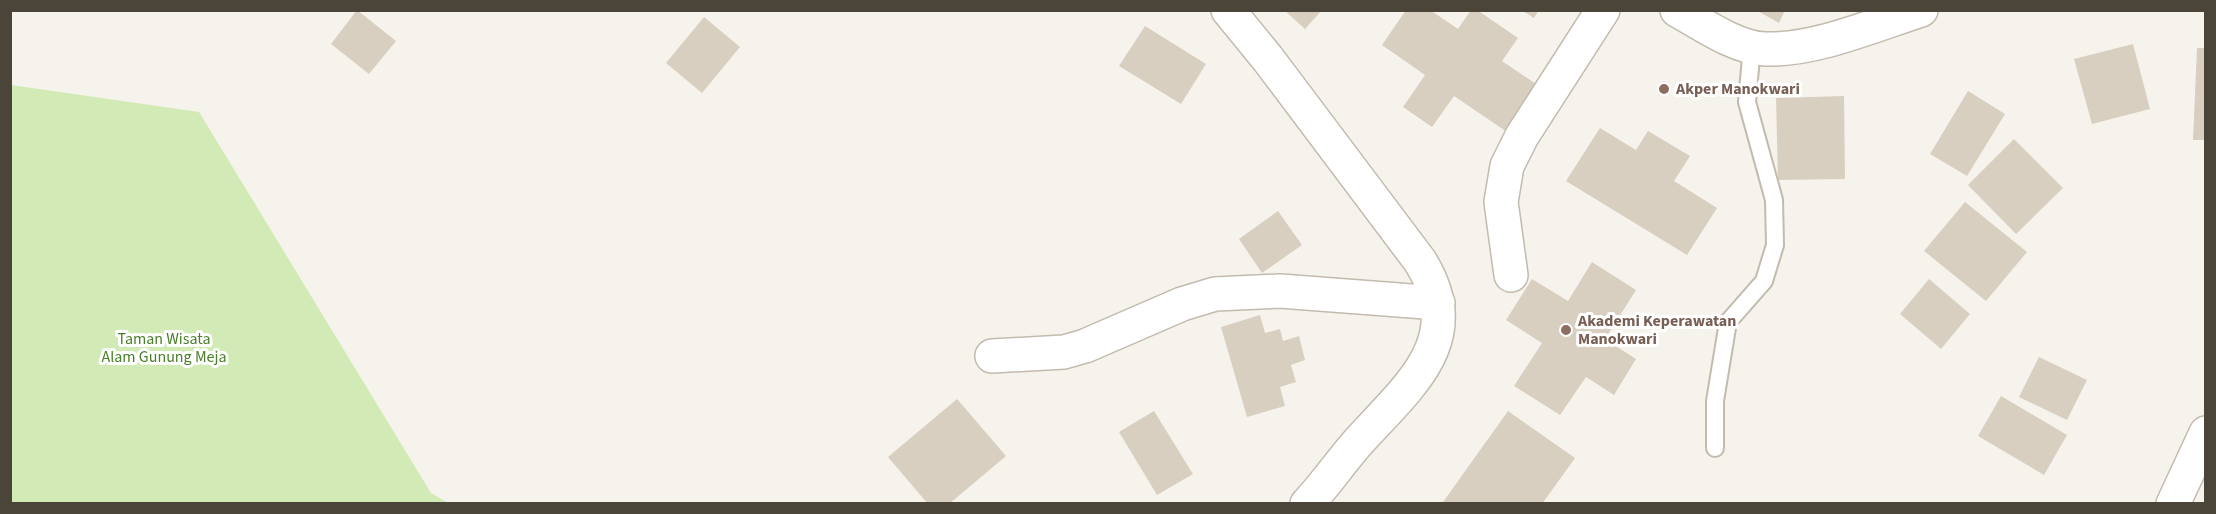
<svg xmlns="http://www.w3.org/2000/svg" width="2216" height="514" viewBox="0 0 2216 514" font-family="'Source Sans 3',sans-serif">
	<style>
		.green { fill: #d2eab5 }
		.building { fill: #d8cfc1 }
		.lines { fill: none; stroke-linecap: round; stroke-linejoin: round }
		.lane-casing { stroke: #c2bbae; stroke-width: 20 }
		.street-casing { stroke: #c2bbae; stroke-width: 36 }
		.lane { stroke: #fff; stroke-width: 16 }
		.street { stroke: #fff; stroke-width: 33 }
		.education-dot { fill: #8d6e63; stroke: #fff; stroke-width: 2 }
		.labels { text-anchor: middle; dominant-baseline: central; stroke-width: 6; stroke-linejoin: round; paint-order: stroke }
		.education-label { font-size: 16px; font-weight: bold; fill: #785e54; stroke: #fff; text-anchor: start }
		.park-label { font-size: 16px; fill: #4a7f2a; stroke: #fff }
	</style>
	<rect width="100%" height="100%" fill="#f6f3ec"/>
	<polygon class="green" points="11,85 199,112 431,493 448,503 11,503"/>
	<g class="building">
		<polygon points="357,10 396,41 369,74 331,44"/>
		<polygon points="1284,10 1322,10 1305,29"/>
		<polygon points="1406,10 1430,10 1458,29 1471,10 1477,10 1518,38 1502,61 1539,86 1507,132 1454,96 1432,127 1403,107 1425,75 1382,45"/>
		<polygon points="1521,10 1539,10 1534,18"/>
		<polygon points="1756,10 1785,10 1779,23"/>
		<polygon points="704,17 740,47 702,93 666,63"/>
		<polygon points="1145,26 1206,64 1181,104 1119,66"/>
		<polygon points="2133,44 2150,109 2092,124 2074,59"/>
		<polygon points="2197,48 2206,48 2206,140 2193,140"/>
		<polygon points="1968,91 2005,114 1967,176 1930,154"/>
		<polygon points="1844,96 1845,179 1778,180 1776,98"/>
		<polygon points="1600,128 1636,150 1648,131 1690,156 1674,181 1717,208 1687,255 1566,181"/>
		<polygon points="2014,139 2063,188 2016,234 1968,185"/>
		<polygon points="1965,202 2027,252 1986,301 1924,251"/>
		<polygon points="1278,211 1302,245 1262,273 1239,239"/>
		<polygon points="1592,262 1636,290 1605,339 1636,359 1614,395 1586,377 1560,415 1514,386 1542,343 1506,320 1532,279 1568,301"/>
		<polygon points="1929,279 1970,314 1941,349 1900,314"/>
		<polygon points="1260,315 1265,333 1280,329 1283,341 1299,336 1305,360 1291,365 1296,382 1280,387 1285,406 1247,417 1221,327"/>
		<polygon points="2039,357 2087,380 2067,420 2019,397"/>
		<polygon points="2001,396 2067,435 2044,475 1978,436"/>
		<polygon points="957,399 1006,456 949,504 928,504 888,457"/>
		<polygon points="1154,411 1193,474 1157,495 1119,432"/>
		<polygon points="1508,411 1575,458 1542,504 1444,504 1443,502"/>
	</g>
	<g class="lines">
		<defs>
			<polyline id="lane" points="1715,448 1715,401 1728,322 1764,281 1775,245 1774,200 1747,102 1752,46"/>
			<g id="street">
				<path d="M1228,10L1268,59L1420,261C1469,339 1410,385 1360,440C1341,461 1326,484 1307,504"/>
				<path d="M1677,10C1702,24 1736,48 1765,49C1814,51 1874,25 1921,10"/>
				<polyline points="1511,275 1501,202 1507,166 1522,136 1603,10"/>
				<polyline points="992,356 1064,352 1085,346 1182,304 1215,294 1280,291 1438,303"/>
				<polyline points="2173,504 2206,433"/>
			</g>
		</defs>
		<use href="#lane" class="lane-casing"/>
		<use href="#street" class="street-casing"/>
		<use href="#lane" class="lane"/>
		<use href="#street" class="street"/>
	</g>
	<g class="education-dot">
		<circle cx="1664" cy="89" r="6"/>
		<circle cx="1566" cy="330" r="6"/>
	</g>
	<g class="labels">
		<g class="education-label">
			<text x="1676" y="89">Akper Manokwari</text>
			<text x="1578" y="321">Akademi Keperawatan<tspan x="1578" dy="18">Manokwari</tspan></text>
		</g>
		<g class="park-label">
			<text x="164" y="339">Taman Wisata<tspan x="164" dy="18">Alam Gunung Meja</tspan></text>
		</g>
	</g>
	<rect width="2216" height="514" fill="none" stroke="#4b4439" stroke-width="24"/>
</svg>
